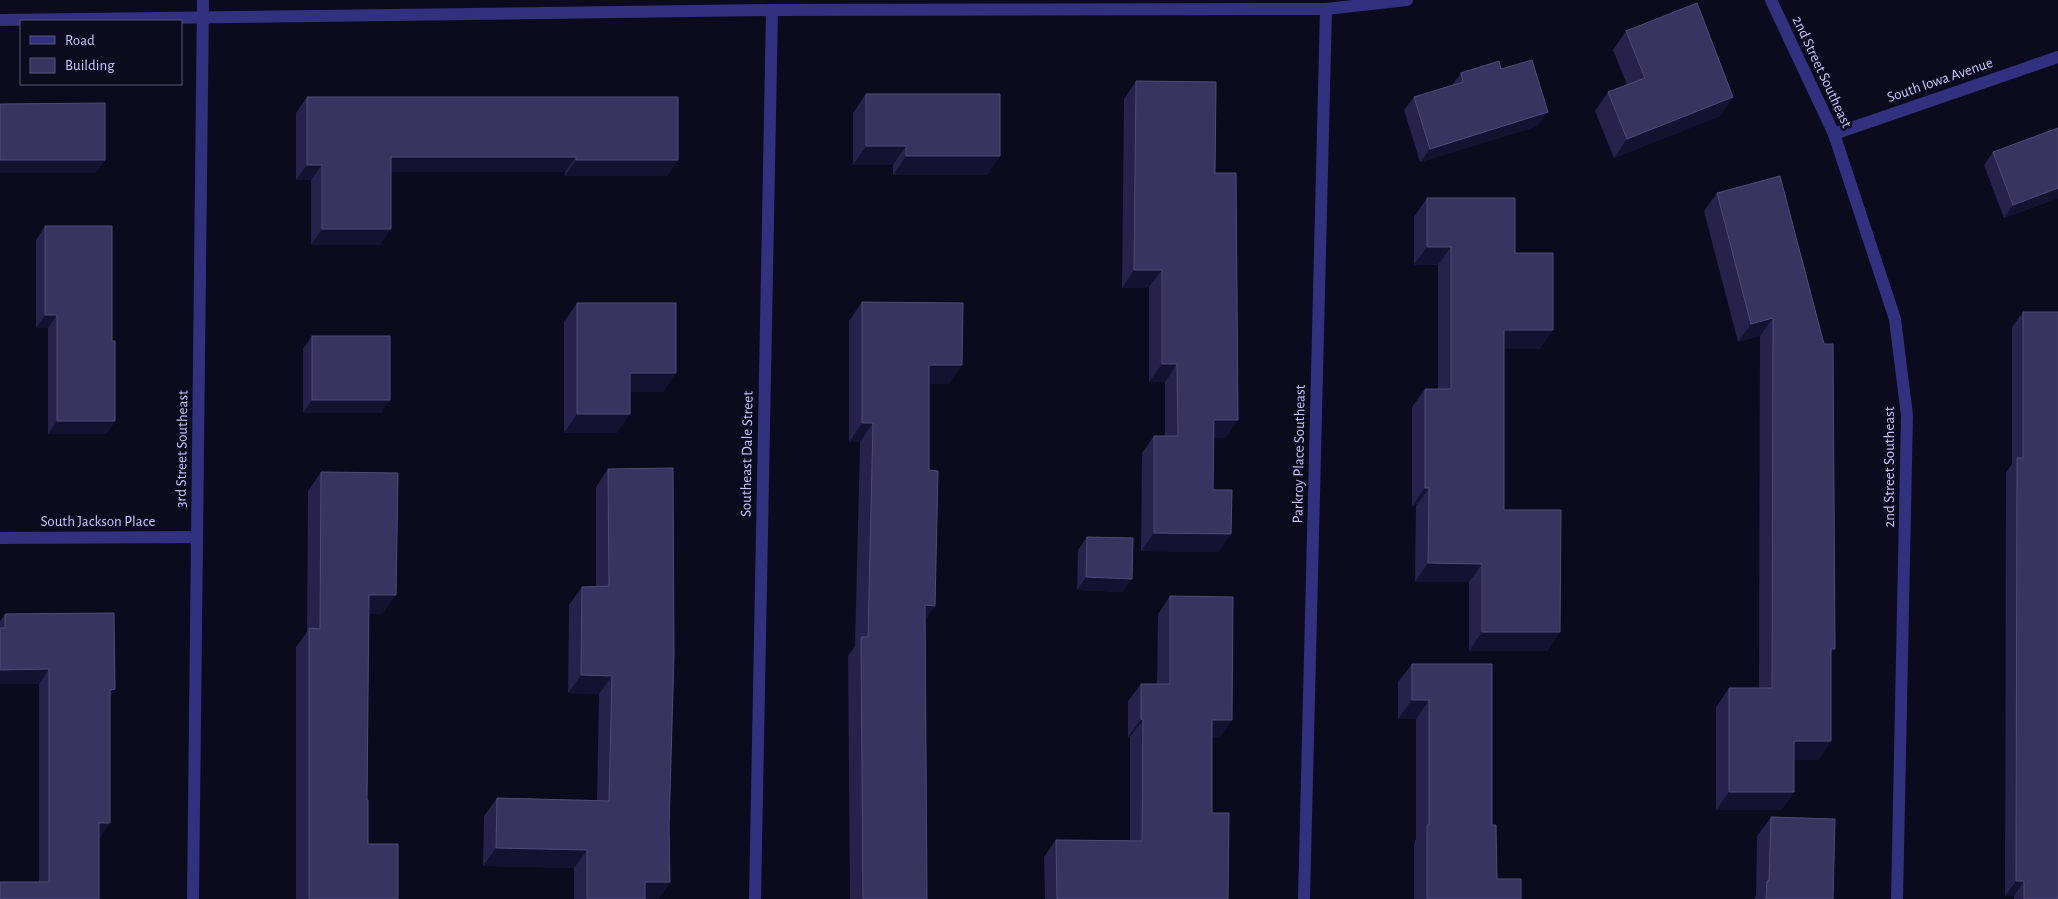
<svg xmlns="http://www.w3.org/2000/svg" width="2058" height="899" viewBox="0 0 2058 899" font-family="'Alegreya Sans',sans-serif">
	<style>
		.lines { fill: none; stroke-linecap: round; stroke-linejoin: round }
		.minor { stroke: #313180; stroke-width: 12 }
		.wall { fill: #27214c }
		.shaded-wall { fill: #151131 }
		.building { fill: #393360; stroke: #504a79 }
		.labels { text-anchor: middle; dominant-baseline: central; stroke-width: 5; stroke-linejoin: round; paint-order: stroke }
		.street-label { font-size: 15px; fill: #cac6ff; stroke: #0c0a1d }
	</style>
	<rect width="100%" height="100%" fill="#0c0a1d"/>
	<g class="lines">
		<g class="minor">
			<polyline points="1771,0 1834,134 1895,319 1907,415 1897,899"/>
			<polyline points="0,20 772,10 1326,9 1407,0"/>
			<polyline points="1834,134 2058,57"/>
			<polyline points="0,538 197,537"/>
			<polyline points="193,899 203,0"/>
			<polyline points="755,899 772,10"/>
			<polyline points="1304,899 1326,9"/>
		</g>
	</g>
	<g class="wall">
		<polygon points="1626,31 1733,97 1720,116 1614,158 1595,111 1608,92 1627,85 1613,50"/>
		<polygon points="1501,69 1538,126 1420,162 1404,110 1414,97 1452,85 1461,73"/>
		<polygon points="1136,81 1215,173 1226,438 1213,438 1213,490 1219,552 1141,551 1142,453 1154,436 1165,436 1165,382 1149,382 1149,287 1122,288 1124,99"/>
		<polygon points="866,94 987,175 893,175 893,165 853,165 853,113"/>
		<polygon points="307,97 678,160 667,176 565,176 565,172 391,172 380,245 311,245 311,180 296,180 296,113"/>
		<polygon points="1993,152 2058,198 2004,218 1984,165"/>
		<polygon points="1780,176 1831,655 1831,741 1818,760 1794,760 1794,792 1781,810 1716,810 1716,707 1729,688 1759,688 1760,336 1738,342 1704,211 1717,193"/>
		<polygon points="1427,198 1515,253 1540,349 1504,349 1504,510 1560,632 1547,651 1469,651 1469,582 1415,582 1416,506 1412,506 1412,407 1425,389 1438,389 1438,265 1414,265 1414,217"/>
		<polygon points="45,226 112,341 115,421 106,434 48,434 48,328 36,328 36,240"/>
		<polygon points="862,302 949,384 929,384 929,470 935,606 925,620 927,899 850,899 848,656 855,646 860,442 849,442 849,321"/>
		<polygon points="577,303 663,392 630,392 617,433 564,433 564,322"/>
		<polygon points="2023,312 2058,899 2014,899 2014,896 2005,896 2006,473 2012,464 2012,327"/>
		<polygon points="312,336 381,413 303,413 303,349"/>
		<polygon points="608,469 669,828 670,882 658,899 574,899 574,868 483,866 484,816 497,798 597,800 599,694 568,693 569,605 582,587 596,587 596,487"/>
		<polygon points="321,472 396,595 382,614 369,614 367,800 368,844 398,899 296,899 296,647 307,632 308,491"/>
		<polygon points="1087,537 1123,592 1077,590 1078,550"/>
		<polygon points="1170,596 1220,738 1212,738 1212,813 1228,899 1045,899 1044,857 1056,840 1130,840 1130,737 1128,737 1128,701 1141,684 1157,684 1158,614"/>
		<polygon points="5,614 115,689 110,697 99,838 99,899 39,882 39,684 0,684 0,621"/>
		<polygon points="1412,664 1492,825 1497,879 1521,899 1414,899 1414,844 1416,840 1416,719 1398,719 1398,682"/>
		<polygon points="1771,817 1833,899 1754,899 1756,896 1757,836"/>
	</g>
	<g class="shaded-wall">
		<polygon points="1733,97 1720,116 1614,158 1627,139"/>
		<polygon points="1548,112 1538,126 1420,162 1430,149"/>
		<polygon points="866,146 906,146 893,165 853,165"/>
		<polygon points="906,156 1000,156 987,175 893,175"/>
		<polygon points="391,157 576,157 565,172 380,172"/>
		<polygon points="0,160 105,160 96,173 0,173"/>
		<polygon points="576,160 678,160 667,176 565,176"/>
		<polygon points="307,165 322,165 311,180 296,180"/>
		<polygon points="2058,188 2058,198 2004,218 2013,205"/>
		<polygon points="322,229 391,229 380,245 311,245"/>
		<polygon points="1427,247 1451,247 1438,265 1414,265"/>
		<polygon points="1134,270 1162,270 1149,287 1122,288"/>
		<polygon points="45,315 57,315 48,328 36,328"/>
		<polygon points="1773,318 1760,336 1738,342 1751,324"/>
		<polygon points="1504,330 1553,330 1540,349 1490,349"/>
		<polygon points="1162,364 1177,364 1165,382 1149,382"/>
		<polygon points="929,365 962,365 949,384 916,384"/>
		<polygon points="630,373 676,373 663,392 617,392"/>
		<polygon points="312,400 390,400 381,413 303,413"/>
		<polygon points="577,414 630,414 617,433 564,433"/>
		<polygon points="1214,420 1238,420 1226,438 1201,438"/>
		<polygon points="57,421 115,421 106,434 48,434"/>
		<polygon points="862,423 873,423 860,442 849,442"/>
		<polygon points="1425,488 1429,488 1416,506 1412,506"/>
		<polygon points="1154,533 1231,534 1219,552 1141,551"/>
		<polygon points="1428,563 1482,564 1469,582 1415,582"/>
		<polygon points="1086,577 1132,579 1123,592 1077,590"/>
		<polygon points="369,595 396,595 382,614 356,614"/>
		<polygon points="925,605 935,606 922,624"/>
		<polygon points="1482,632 1560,632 1547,651 1469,651"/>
		<polygon points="1831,649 1835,649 1822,668"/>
		<polygon points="49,669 39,684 0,684 0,670"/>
		<polygon points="581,675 612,676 599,694 568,693"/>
		<polygon points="115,689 105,704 110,690"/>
		<polygon points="1412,700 1429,700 1416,719 1398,719"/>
		<polygon points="1141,719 1143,720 1130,737 1128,737"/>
		<polygon points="1212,720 1232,720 1220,738 1200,738"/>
		<polygon points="1794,741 1831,741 1818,760 1781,760"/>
		<polygon points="1729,792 1794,792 1781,810 1716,810"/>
		<polygon points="99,823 110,823 100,838 89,838"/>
		<polygon points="496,848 587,850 574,868 483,866"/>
		<polygon points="2016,881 2024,881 2014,896 2005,896"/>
		<polygon points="645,882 670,882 658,899 633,899"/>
	</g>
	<g class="building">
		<polygon points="1697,3 1733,97 1627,139 1608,92 1645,78 1626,31"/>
		<polygon points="1532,60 1548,112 1430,149 1414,97 1463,82 1461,73 1499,61 1501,69"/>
		<polygon points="1136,81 1216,82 1215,173 1236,173 1238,420 1214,420 1213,490 1232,490 1231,534 1154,533 1154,436 1178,436 1177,364 1162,364 1162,270 1134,270"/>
		<polygon points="866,94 1000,94 1000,156 906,156 906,146 866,146"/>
		<polygon points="307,97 678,97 678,160 576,160 576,157 391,157 391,229 322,229 322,165 307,165"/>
		<polygon points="105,103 105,160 0,160 0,104"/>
		<polygon points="2058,128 2058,188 2013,205 1993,152"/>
		<polygon points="1780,176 1824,344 1833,344 1835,649 1831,649 1831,741 1794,741 1794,792 1729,792 1729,688 1772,688 1773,318 1751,324 1717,193"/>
		<polygon points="1427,198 1515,198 1515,253 1553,253 1553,330 1504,330 1504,510 1561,510 1560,632 1482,632 1482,564 1428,563 1429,488 1425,488 1425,389 1451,389 1451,247 1427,247"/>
		<polygon points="45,226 112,226 112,341 115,341 115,421 57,421 57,315 45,315"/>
		<polygon points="862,302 963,303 962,365 929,365 929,470 938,471 935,606 925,605 927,899 863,899 861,637 868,637 873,423 862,423"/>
		<polygon points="577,303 676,303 676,373 630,373 630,414 577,414"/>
		<polygon points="2023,312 2058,312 2058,899 2024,899 2024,881 2016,881 2017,458 2023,458"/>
		<rect x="312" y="336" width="78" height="64"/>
		<polygon points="673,468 674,654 669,828 670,882 645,882 645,899 587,899 587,850 496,848 497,798 609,801 612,676 581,675 582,587 609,586 608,469"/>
		<polygon points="321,472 398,473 396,595 369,595 367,800 368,800 368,844 398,844 398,899 309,899 309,628 320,629"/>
		<polygon points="1087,537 1133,538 1132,579 1086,577"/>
		<polygon points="1170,596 1233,597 1232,720 1212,720 1212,813 1229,813 1228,899 1057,899 1056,840 1142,841 1143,720 1141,719 1141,684 1170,684"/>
		<polygon points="114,613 115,689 110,690 110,823 99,823 99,899 0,899 0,882 49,882 49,669 0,670 0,628 5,628 5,614"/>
		<polygon points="1412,664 1492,664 1492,825 1496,825 1497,879 1521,879 1521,899 1427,899 1427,825 1429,825 1429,700 1412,700"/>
		<polygon points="1771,817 1835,819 1833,899 1766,899 1767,881 1769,881"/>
	</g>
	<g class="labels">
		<g class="street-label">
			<text transform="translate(1822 72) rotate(65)">2nd Street Southeast</text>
			<text transform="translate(1940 80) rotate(-19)">South Iowa Avenue</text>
			<text transform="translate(182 449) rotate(-89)">3rd Street Southeast</text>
			<text transform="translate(747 454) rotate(-89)">Southeast Dale Street</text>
			<text transform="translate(1299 454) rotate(-89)">Parkroy Place Southeast</text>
			<text transform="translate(1889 467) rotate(-90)">2nd Street Southeast</text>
			<text x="98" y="521">South Jackson Place</text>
		</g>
	</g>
	<rect x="20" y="20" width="162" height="65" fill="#0c0a1d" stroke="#585577"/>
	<rect x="30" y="36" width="25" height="8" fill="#313180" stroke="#585577"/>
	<text x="65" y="45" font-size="15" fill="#cac6ff">Road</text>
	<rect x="30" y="58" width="25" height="15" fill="#393360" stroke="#585577"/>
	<text x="65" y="70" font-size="15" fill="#cac6ff">Building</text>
</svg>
